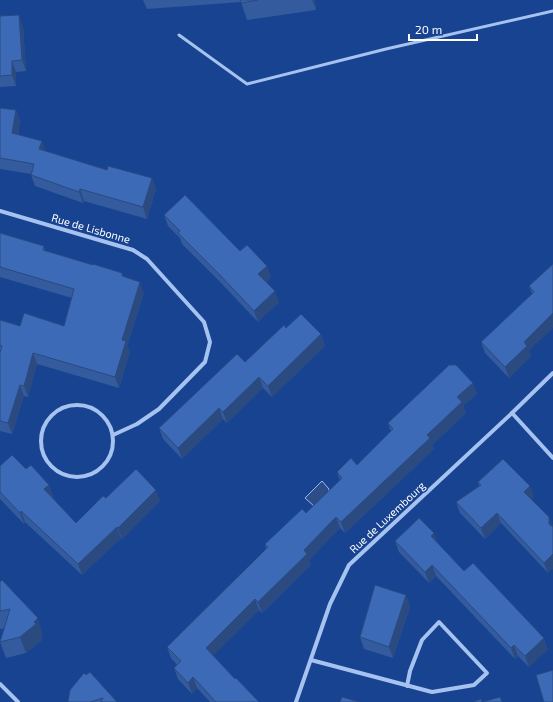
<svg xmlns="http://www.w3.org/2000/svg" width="553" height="702" viewBox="0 0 553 702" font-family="'Exo 2',sans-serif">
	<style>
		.water { fill: #2c4d87; stroke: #99bbf2 }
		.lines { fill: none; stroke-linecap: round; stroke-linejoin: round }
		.lane { stroke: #a6c2f0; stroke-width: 3 }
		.street { stroke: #a6c2f0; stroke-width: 4 }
		.wall { fill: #345b9d }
		.shaded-wall { fill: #2a4a80 }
		.building { fill: #3c6ab7; stroke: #2a4a80 }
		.labels { text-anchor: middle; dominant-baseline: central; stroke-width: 3; stroke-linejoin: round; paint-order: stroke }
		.street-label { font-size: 11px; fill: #fff; stroke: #184391 }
	</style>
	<rect width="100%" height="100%" fill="#184391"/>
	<polygon class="water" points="322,481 329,489 329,493 315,507 305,498"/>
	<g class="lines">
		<polyline class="lane" points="179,35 247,84 386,49 553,11"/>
		<g class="street">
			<polyline points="0,211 133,250 147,259 204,322 210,342 205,362 159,409 137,424 113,435"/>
			<circle cx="77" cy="441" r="36"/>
			<polyline points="512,413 553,458"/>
			<polyline points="311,660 432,692 474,685 487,673 439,622 422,640 410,671 407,686"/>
			<polyline points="0,684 18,702"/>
			<polyline points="296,702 330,604 349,565 512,413 553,373"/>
		</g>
	</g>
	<g class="wall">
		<polygon points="143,0 315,0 316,10 247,20 241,2 147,9"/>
		<polygon points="0,16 23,26 26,71 16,72 16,86 0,87"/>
		<polygon points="0,108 16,110 20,121 18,134 45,151 107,170 152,178 156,189 147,219 84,201 83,203 35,186 31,175 31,174 0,169"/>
		<polygon points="164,215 240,251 271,277 266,282 279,302 258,322 222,284 182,244 180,238 168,226"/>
		<polygon points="0,233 44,246 45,251 93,265 122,273 124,277 144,293 127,346 130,352 119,388 37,364 28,397 24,396 12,434 0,431 0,320 20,326 64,326 72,298 0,277"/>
		<polygon points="553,264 529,351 531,356 509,378 485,353 481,342 532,294 529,286"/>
		<polygon points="286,328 321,334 325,346 272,397 263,388 227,423 223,419 182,459 163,439 159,428 245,362"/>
		<polygon points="473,383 477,394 463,406 466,413 432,445 434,449 345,533 340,528 309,560 311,565 262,613 259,610 213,655 235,679 259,702 210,702 197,688 192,694 178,679 174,668 177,665 171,658 167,647 266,549 265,544 306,513 340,481 337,472 357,465 391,432 388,423"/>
		<polygon points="0,466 26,469 49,485 53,496 52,497 76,523 106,498 160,501 122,539 121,538 82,575 25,522 24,524 0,499"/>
		<polygon points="478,482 530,486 534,497 531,499 549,517 553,527 548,573 501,523 485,539 460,513 456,502 479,486"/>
		<polygon points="434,533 437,543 464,571 548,649 529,667 518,656 515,659 436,576 429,583 399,552 395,541"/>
		<polygon points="0,582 43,635 41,637 42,640 26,653 6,658 0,642 5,628 0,629"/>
		<polygon points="406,595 410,607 393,658 364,649 360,637"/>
		<polygon points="70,690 117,702 68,702"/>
	</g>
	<g class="shaded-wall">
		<polygon points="312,0 315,0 316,10"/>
		<polygon points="19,15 23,26 26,71 22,60"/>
		<polygon points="12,61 16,72 16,86 12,75"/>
		<polygon points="16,110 20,121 16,144 12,133"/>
		<polygon points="42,141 46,152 39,149"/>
		<polygon points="152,178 156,189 147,219 143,207"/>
		<polygon points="80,189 84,201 83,203 79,192"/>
		<polygon points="267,266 271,277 262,285 258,274"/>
		<polygon points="140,282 144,293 127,346 130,352 119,388 115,377 122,340"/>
		<polygon points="275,291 279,302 258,322 254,311"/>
		<polygon points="553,313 553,328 529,351 531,356 509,378 505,367 524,342"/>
		<polygon points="321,334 325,346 272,397 268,386"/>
		<polygon points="33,353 37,364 28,397 24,386"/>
		<polygon points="259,377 263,388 227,423 223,412"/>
		<polygon points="473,383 477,394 463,406 466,413 432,445 434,449 345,533 341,522 427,435 457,397"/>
		<polygon points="20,385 24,396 12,434 8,423"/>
		<polygon points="219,408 223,419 182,459 178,448"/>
		<polygon points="49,485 53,496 49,500 44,489"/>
		<polygon points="530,486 534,497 528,503 524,492"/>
		<polygon points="156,490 160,501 122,539 118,528"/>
		<polygon points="21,511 25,522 24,524 20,513"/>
		<polygon points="497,513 501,523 485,539 481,528"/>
		<polygon points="336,517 340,528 309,560 311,565 262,613 258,602 304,550"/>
		<polygon points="549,517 553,527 549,524"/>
		<polygon points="117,527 121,538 82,575 78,564"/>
		<polygon points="434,533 438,544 431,536"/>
		<polygon points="553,554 553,569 548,573 544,563"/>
		<polygon points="432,565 436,576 429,583 425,572"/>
		<polygon points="406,595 410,607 393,658 389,647"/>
		<polygon points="255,599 259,610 210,659 206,648"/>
		<polygon points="38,618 43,635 41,637 42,640 26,653 20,637"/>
		<polygon points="544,638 548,649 529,667 525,656"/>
		<polygon points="514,645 518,656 515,659 511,648"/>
		<polygon points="193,677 197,688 192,694 188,683"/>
	</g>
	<g class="building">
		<polygon points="241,0 258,0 241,3"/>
		<polygon points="19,15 22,60 12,61 12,75 0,76 0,16"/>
		<polygon points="0,108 16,110 12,133 42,141 39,149 107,170 108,166 152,178 143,207 80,189 79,192 31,175 34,164 0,158"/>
		<polygon points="185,195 240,251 247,245 267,266 258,274 275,291 254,311 218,273 178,233 180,231 164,215"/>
		<polygon points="0,233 44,246 43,250 93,265 93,264 122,273 122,276 140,282 122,340 126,341 115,377 33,353 24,386 20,385 8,423 0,421 0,353 2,346 0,345 0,320 20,326 24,313 64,326 74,289 0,267"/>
		<polygon points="553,264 553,313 524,342 527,346 505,367 481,342 534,292 529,286"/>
		<polygon points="301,314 321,334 268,386 259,377 223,412 219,408 178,448 159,428 237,354 245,362 284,325 286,328"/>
		<polygon points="449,365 456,365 473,383 457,397 462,402 427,435 430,438 341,522 336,517 304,550 307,554 258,602 255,599 206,648 235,679 236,678 259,702 216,702 193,677 188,683 174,668 181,661 167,647 268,547 265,544 302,509 306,513 342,478 337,472 351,458 357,465 393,429 388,423"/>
		<polygon points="12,455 26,469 31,465 49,485 44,489 76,523 103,496 106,498 136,469 156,490 118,528 117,527 78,564 21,511 20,513 0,492 0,466"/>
		<polygon points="503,459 530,486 524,492 549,517 549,524 553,527 553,554 544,563 497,513 481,528 456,502 481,485 478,482"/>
		<polygon points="419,518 434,533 431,536 464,571 473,563 544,638 525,656 514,645 511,648 432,565 425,572 395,541"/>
		<polygon points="2,580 38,618 34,622 36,624 20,637 0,642 10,609 0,611 0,582"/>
		<polygon points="375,585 406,595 389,647 360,637"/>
		<polygon points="553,670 553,702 544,702 536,675"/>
		<polygon points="90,672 117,702 101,702 103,698 90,702 68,702 70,690 84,673 86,675"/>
		<polygon points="342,697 359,702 340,702"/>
		<polygon points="500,697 502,702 482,702"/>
		<polygon points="481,699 482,702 473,702"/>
	</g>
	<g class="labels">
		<g class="street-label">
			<text transform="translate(91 228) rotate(16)">Rue de Lisbonne</text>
			<text transform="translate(387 517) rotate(-43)">Rue de Luxembourg</text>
		</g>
	</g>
	<path d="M409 34v6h68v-6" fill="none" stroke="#ffffff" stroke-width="2"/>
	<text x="415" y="34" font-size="12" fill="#ffffff" stroke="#184391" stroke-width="3" paint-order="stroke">20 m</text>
</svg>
